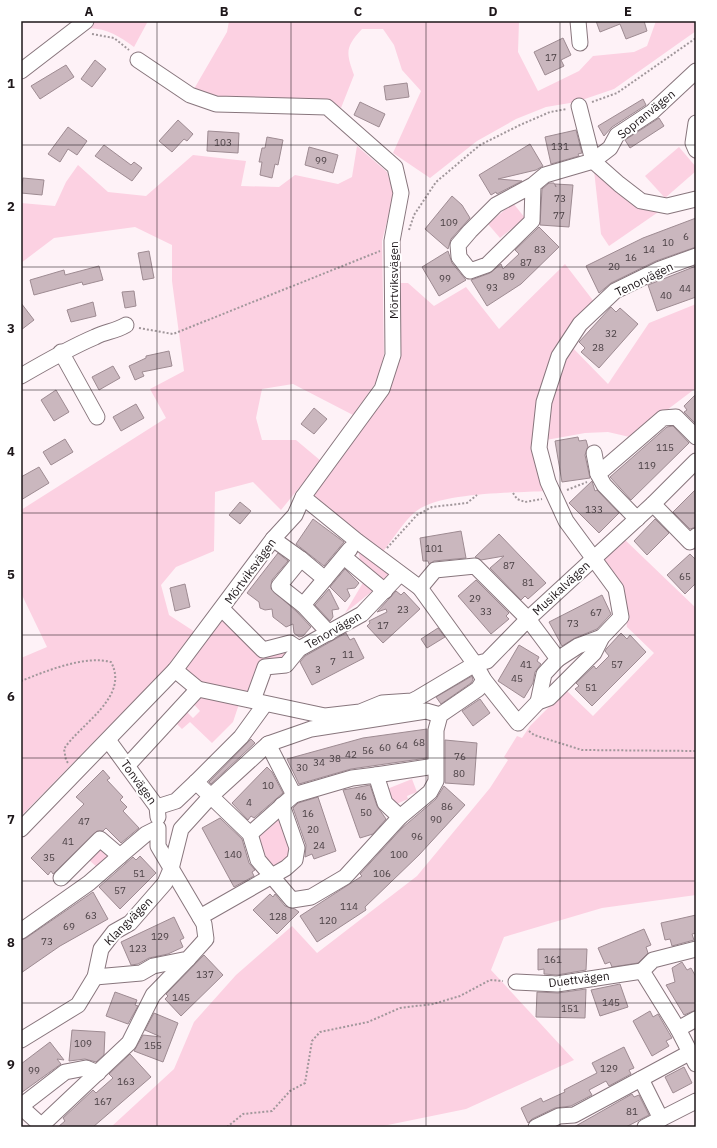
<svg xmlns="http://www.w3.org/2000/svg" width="717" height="1148" viewBox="0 0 717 1148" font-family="'IBM Plex Sans',sans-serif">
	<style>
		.green { fill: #fcd1e2 }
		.building { fill: #cab7be; stroke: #9e8b92 }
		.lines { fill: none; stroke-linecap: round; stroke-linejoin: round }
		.minor-casing { stroke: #88767d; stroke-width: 17 }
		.path { stroke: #a1979b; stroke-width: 2; stroke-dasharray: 2 2; stroke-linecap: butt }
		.minor { stroke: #fff; stroke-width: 15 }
		.grid { fill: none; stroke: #1e171a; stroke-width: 1; stroke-opacity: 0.55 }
		.labels { text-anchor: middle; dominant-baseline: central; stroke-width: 4; stroke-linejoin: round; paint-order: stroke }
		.number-label { font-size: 10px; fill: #493f43 }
		.street-label { font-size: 12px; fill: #1e171a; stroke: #fff }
		.neatline { fill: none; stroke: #1e171a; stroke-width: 1.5 }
		.grid-label { font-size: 13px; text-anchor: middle; font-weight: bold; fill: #1e171a }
	</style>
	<rect width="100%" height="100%" fill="#fef2f7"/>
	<g class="green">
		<path d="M95,21H148L134,47C119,36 108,29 89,28Z"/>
		<path d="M229,21H519L518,52L538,91L579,71L593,56L634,52L647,46L656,21H696V31L614,89L576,102L546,107L516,119L477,141L430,178L393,153L421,91L402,70L394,45L383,29H362C345,47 346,53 354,75L341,108L329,100L222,97L194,89L227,32Z"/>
		<polygon points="357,146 387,172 394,194 382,241 384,354 377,381 353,415 293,384 262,389 256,418 262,440 296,440 321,461 281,510 253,482 215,492 214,551 176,567 161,585 169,615 195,632 166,668 23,814 21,813 21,658 47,647 21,593 21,510 166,418 150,389 184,371 172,281 172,245 135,227 54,238 21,263 21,203 55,206 66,182 78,165 108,192 146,196 193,155 246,161 241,186 279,187 295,175 338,184 352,177"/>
		<polygon points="679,147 696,167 696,171 665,198 645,176"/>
		<polygon points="593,161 619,184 667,206 609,246 601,234"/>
		<polygon points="513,203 525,218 500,238 488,224"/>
		<path d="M565,264L598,307L568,343L608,384L649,323L696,304V388L659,416L634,438L608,432L585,433L535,442L546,491C513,493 439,492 415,512C403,522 389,545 378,558L303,497L357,421L393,355L392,283H408L434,306L466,287L499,329Z"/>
		<polygon points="623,538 696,608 696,895 602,908 504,937 491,970 574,1060 466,1109 378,1127 111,1127 174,1069 194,1022 236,975 292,926 317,953 417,876 490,788 508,760 504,757 517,736 522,738 530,726 566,690 593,716 654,653 627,627 622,588 600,557"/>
		<polygon points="358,549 391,576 345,613 364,581"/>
		<polygon points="222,609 262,650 299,649 265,667 253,700 241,698 233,722 212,743 190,722 182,729 176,723 187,712 193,718 200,711 189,699 197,690 175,670"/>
		<polygon points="412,779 417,792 407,796 408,799 394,805 387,789"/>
		<polygon points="276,816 283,817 294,849 291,857 272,870 257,843 264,827"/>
		<polygon points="101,847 110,856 98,868 89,860"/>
	</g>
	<g class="building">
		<polygon points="596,21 644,21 647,31 626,39 620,24 600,32"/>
		<polygon points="563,38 571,55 561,60 564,66 545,75 534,52"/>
		<polygon points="95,60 106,69 92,87 81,79"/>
		<polygon points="66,65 74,77 40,99 31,86"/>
		<polygon points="407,83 409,97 386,100 384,86"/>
		<polygon points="643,99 646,105 612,127 604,136 598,126"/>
		<polygon points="360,102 385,114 379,127 354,115"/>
		<polygon points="659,118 664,126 630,148 625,140"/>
		<polygon points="178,120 193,134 187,141 184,139 172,152 159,141"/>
		<polygon points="68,127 87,141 77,155 68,149 60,162 48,154"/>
		<polygon points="576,130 582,153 578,154 579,156 551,164 545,137"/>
		<polygon points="208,131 239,133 238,153 207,151"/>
		<polygon points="267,137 283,140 278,165 275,164 272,178 260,175 262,162 259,162 262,148 265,148"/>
		<polygon points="530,144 543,166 536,170 498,179 522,181 497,194 496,192 491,195 479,175"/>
		<polygon points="104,145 131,165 134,162 142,168 132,181 95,156"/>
		<polygon points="309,147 338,155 333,173 305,165"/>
		<polygon points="23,178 44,180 42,195 21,193"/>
		<polygon points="549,183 554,183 556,187 555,184 573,185 569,227 540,225 542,189"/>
		<polygon points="452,196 462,205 470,218 451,239 448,249 425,229"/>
		<polygon points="696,218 696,247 656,261 611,283 599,293 586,266 643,238"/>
		<polygon points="539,227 559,247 521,284 487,306 471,280 490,273 501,264 503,269 519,254 515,250"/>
		<polygon points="149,251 154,278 143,280 138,253"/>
		<polygon points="448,251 452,263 466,280 439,296 422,267"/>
		<polygon points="99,266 103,280 83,285 82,282 34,295 30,280 64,270 65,275"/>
		<polygon points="696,266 696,297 657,311 648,285"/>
		<polygon points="134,291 136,306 125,308 122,292"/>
		<polygon points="93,302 96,316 71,322 67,310"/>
		<polygon points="21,303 34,320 21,330"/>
		<polygon points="611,307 616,312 620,308 638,324 599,368 581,352 585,348 579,342"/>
		<polygon points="169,351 172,366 142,372 144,376 135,380 129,366 146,358 146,356"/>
		<polygon points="113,366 120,378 99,390 92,377"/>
		<polygon points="56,390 69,412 54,421 41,400"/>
		<polygon points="696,394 696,424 684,412 687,410 684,406"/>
		<polygon points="136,404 144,418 121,431 113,417"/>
		<polygon points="314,408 327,419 314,434 301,424"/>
		<polygon points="673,426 689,443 631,500 610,477 667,427"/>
		<polygon points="578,437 579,441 586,440 588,447 585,455 590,478 562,482 555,441"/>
		<polygon points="65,439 73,452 51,465 43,452"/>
		<polygon points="39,467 49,483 21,500 21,477"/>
		<polygon points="592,481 595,491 597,490 619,513 599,533 569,503"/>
		<polygon points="696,489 696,527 690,529 673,512"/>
		<polygon points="240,502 251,511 240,524 229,515"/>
		<polygon points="313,519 344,542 324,566 296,544"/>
		<polygon points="655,519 669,533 647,555 634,541"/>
		<polygon points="461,531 466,558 434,561 429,564 428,561 423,561 420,538"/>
		<polygon points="499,534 546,583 528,599 525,596 521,600 490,568 504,556 481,560 475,557"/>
		<polygon points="278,553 288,561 272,580 271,589 297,612 311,627 303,636 299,637 294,633 293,624 286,627 273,617 272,609 265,610 260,608 259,602 247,593"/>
		<polygon points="690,554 696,560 696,583 685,594 667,575"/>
		<polygon points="345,569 359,583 355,588 347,589 350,596 345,602 330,587"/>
		<polygon points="476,580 509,613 506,616 509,619 491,634 458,596"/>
		<polygon points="185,584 190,607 175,611 170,588"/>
		<polygon points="329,589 339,609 332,610 333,617 330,621 315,605"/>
		<polygon points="396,591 401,595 404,592 420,609 383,643 367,626 370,623 369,621 387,612 386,609 377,612"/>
		<polygon points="602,595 611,614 597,629 575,638 562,646 549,622"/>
		<polygon points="438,628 445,637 427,648 421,639"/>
		<polygon points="346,633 350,640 354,638 364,658 312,685 300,662 305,656"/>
		<polygon points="621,633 627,639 630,635 646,652 592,706 575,689 579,686 576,683 594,666 596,669 609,656 605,651 607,648"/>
		<polygon points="519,645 539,657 537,661 541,664 535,672 533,683 524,698 498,681"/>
		<polygon points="472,676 473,680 471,683 441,704 436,697"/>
		<polygon points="480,699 490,713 473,726 462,711"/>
		<polygon points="427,729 427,758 351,769 299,784 287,759 363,738"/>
		<polygon points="251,739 255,743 211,784 209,782"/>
		<polygon points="445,740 477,743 474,785 445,783"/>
		<polygon points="267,767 272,772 283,793 254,818 251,816 248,820 232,803"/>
		<polygon points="103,770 110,778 107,780 123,797 120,800 127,807 123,811 139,828 121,843 106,828 103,831 97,831 53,874 51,871 48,875 31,858 84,804 76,797"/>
		<polygon points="370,785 377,806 386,819 373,834 360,838 343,790"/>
		<polygon points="444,786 465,805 419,855 365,907 366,910 317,942 300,916 362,876 360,874 402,828 436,799"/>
		<polygon points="318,797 336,851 314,859 312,854 305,857 306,845 293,808 298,803"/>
		<polygon points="220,818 242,839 249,863 255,870 252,872 254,876 234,887 202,828"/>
		<polygon points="140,856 156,873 120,909 99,887 133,857 136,860"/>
		<polygon points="93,892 108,919 60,946 21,973 21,940 26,938"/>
		<polygon points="270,894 273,897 275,894 285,906 295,909 299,912 277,934 253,910"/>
		<polygon points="696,915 696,933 692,934 694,940 672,946 670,939 665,940 661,923"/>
		<polygon points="174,917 184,938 180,940 183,947 168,954 149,958 138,964 131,965 121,942"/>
		<polygon points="644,929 651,945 646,947 648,953 638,963 612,967 610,962 605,964 598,948"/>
		<polygon points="538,949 587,949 586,970 557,975 544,974 544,969 538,970"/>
		<polygon points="204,955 223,975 181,1016 165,999 168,996 166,994"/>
		<polygon points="682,962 687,970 691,968 696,977 696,1010 684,1015 666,985 675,982 672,968"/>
		<polygon points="620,984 628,1007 600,1016 591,990"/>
		<polygon points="586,989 585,1018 536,1017 537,992 558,993"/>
		<polygon points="115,992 137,1000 135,1005 138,1006 128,1024 106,1016"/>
		<polygon points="650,1011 653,1017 658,1014 672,1038 666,1041 669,1046 652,1056 633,1021"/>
		<polygon points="154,1013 178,1023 163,1062 134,1051 143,1035 161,1037 145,1030"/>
		<polygon points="72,1030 105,1032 104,1055 96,1062 85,1059 69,1061"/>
		<polygon points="50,1042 64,1060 57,1059 61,1064 21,1093 21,1064"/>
		<polygon points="624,1047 634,1068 629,1070 631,1074 609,1086 606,1081 589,1090 592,1095 571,1106 555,1108 532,1119 528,1123 521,1108 541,1098 543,1102 565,1092 564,1090 597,1073 592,1063"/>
		<polygon points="130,1054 151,1077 93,1127 58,1127 65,1121 63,1118 93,1090 96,1093 113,1078 109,1074"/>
		<polygon points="684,1067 692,1083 673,1093 665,1077"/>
		<polygon points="632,1094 634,1097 639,1095 649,1115 626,1127 574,1127"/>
	</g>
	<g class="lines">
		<defs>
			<g id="minor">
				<polyline points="578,21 580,43"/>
				<polyline points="21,71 86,21"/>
				<polyline points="579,106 593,161 619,184 641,201 667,206 696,199"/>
				<polyline points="696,123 693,143 696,150"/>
				<polyline points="533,185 532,221 487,265 470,271 459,257 458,245 470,231 496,205 533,185 545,175 593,161 610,148 617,135 652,112 696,71"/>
				<polyline points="61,352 97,417"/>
				<path d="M21,376C45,362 69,348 95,337C106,331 114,332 126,325"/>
				<polyline points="594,453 598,474"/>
				<polyline points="303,497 357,541 420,588 435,570 475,566 528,619 653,504 696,461"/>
				<polyline points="653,504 690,542 696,536"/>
				<polyline points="637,519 604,485 598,474 663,418 676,417 696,437"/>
				<polyline points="273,539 301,559 279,586 303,605 329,633"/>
				<polyline points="344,557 385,591"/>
				<polyline points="301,559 325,579 303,605"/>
				<polyline points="325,579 350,549"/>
				<polyline points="420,588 475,664 484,680 518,723 538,702 549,698 594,653 602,637 621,617 616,589 566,521 548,482 539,448 544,402 559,356 580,324 615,291 660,269 696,256"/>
				<polyline points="222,609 263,650 290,643 299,649"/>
				<polyline points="175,670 198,689 325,716 360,712 382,703 412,701 418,698 475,664 487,661 528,619 558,659 578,646 602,637"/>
				<polyline points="253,700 265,667 286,665 299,649 362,614 400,574"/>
				<polyline points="538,702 544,674 558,659"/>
				<polyline points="108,740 157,807 158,817"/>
				<polyline points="268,744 294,795"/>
				<polyline points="127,766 198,689"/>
				<polyline points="376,775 435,766"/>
				<polyline points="196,782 250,834 258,860 292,900 311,897 345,877 400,817 430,792 436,781 436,730 440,715 478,689 484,680"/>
				<polyline points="157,807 176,801 196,782 241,737 265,704"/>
				<polyline points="21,829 175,670 273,539 295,515 303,497 382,389 393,355 392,241 401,193 395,167 327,107 216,104 190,95 138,60"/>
				<polyline points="250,834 294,795 352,778 376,775 385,803 400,817"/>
				<polyline points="61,878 100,839 120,856 146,834 158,828 158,846 204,924 206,939 188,959 153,966 141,973 95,977"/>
				<polyline points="200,917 286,868 295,860 297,848 282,805"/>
				<polyline points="21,931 89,883 120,856"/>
				<polyline points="696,949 653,960 642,971 678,1029 696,1064"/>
				<polyline points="516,982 557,984 642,971"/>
				<polyline points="678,1029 696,1019"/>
				<polyline points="21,1040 78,1005 95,977 101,949 114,932 130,923 165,883 171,869 181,829 211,796 268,744 311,729 426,711 440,715"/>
				<polyline points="641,1079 661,1119"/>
				<polyline points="21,1106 65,1072 86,1068 98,1073"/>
				<polyline points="21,1107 43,1127"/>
				<polyline points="42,1125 129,1043 153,995 188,959"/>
				<polyline points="536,1127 559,1116 574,1115 689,1053"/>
				<polyline points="645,1127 696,1101"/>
			</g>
		</defs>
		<use href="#minor" class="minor-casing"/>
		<g class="path">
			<polyline points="92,34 114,38 129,50"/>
			<polyline points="592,102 617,93 696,38"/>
			<polyline points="409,230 414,215 436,182 480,145 520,125 550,112 567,109"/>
			<polyline points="139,328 173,334 380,251"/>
			<polyline points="567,490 587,482"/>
			<polyline points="513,493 517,499 525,502 542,499"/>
			<polyline points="387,548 417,515 432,507 467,503 477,495"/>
			<path d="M21,681C46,671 85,655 111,662C130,697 80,724 64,749L66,760L68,763"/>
			<polyline points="529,731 534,735 582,750 696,751"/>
			<polyline points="227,1127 243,1114 272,1111 290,1091 305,1083 312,1041 320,1032 368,1022 400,1008 433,1004 460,996 490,980 503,981"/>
		</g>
		<use href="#minor" class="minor"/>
	</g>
	<path class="grid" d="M157,21V1127M291,21V1127M426,21V1127M560,21V1127M21,145H696M21,267H696M21,390H696M21,513H696M21,635H696M21,758H696M21,881H696M21,1003H696"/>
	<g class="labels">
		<g class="number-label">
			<text x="551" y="57">17</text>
			<text x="223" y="142">103</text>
			<text x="560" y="146">131</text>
			<text x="321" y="160">99</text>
			<text x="560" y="198">73</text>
			<text x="559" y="215">77</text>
			<text x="449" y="222">109</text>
			<text x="686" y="236">6</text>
			<text x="668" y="242">10</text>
			<text x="540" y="249">83</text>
			<text x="649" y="249">14</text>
			<text x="631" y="257">16</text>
			<text x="526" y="262">87</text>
			<text x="614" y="266">20</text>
			<text x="509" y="276">89</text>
			<text x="445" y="278">99</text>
			<text x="492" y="287">93</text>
			<text x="685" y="288">44</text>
			<text x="666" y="295">40</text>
			<text x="611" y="333">32</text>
			<text x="598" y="347">28</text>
			<text x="665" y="447">115</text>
			<text x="647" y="465">119</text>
			<text x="594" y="509">133</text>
			<text x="434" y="548">101</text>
			<text x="509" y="565">87</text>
			<text x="685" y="576">65</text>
			<text x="528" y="582">81</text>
			<text x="475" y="598">29</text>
			<text x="403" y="609">23</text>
			<text x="486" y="611">33</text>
			<text x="596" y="612">67</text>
			<text x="573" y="623">73</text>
			<text x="383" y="625">17</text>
			<text x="348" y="654">11</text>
			<text x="333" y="661">7</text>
			<text x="526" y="664">41</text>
			<text x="617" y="664">57</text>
			<text x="318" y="669">3</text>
			<text x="517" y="678">45</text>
			<text x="591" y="687">51</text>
			<text x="419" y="742">68</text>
			<text x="402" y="745">64</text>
			<text x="385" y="747">60</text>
			<text x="368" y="750">56</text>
			<text x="351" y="754">42</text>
			<text x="460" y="756">76</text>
			<text x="335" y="758">38</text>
			<text x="319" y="762">34</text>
			<text x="302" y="767">30</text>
			<text x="459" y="773">80</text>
			<text x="268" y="785">10</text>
			<text x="361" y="796">46</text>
			<text x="249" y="802">4</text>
			<text x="447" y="806">86</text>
			<text x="366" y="812">50</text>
			<text x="308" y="813">16</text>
			<text x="436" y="819">90</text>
			<text x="84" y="821">47</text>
			<text x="313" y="829">20</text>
			<text x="417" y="836">96</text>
			<text x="68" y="841">41</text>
			<text x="319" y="845">24</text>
			<text x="233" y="854">140</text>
			<text x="399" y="854">100</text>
			<text x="49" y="857">35</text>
			<text x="139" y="873">51</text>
			<text x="382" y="873">106</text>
			<text x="120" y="890">57</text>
			<text x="349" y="906">114</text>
			<text x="91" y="915">63</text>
			<text x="278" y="916">128</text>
			<text x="328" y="920">120</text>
			<text x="69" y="926">69</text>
			<text x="160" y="936">129</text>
			<text x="47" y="941">73</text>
			<text x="138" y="948">123</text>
			<text x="553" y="959">161</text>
			<text x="205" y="974">137</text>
			<text x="181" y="997">145</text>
			<text x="611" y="1002">145</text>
			<text x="570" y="1008">151</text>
			<text x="83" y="1043">109</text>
			<text x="153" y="1045">155</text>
			<text x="609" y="1068">129</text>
			<text x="34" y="1070">99</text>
			<text x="126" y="1081">163</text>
			<text x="103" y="1101">167</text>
			<text x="632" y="1111">81</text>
		</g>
		<g class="street-label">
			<text transform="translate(646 114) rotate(-39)">Sopranvägen</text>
			<text transform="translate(644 279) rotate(-26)">Tenorvägen</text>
			<text transform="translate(393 280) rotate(-90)">Mörtviksvägen</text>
			<text transform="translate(250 571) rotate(-54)">Mörtviksvägen</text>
			<text transform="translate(561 588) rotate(-43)">Musikalvägen</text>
			<text transform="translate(333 630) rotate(-30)">Tenorvägen</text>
			<text transform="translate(139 782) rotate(54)">Tonvägen</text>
			<text transform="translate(128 921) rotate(-45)">Klangvägen</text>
			<text transform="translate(579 979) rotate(-7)">Duettvägen</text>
		</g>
	</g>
	<rect width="717" height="1148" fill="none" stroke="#ffffff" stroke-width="44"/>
	<rect x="22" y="22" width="673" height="1104" class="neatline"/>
	<g class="grid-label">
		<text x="89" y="16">A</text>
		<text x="224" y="16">B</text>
		<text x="358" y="16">C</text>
		<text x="493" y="16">D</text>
		<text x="628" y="16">E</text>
		<text x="11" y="88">1</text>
		<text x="11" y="211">2</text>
		<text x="11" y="333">3</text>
		<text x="11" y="456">4</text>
		<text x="11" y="579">5</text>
		<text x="11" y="701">6</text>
		<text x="11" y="824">7</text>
		<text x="11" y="947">8</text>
		<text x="11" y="1069">9</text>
	</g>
</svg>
